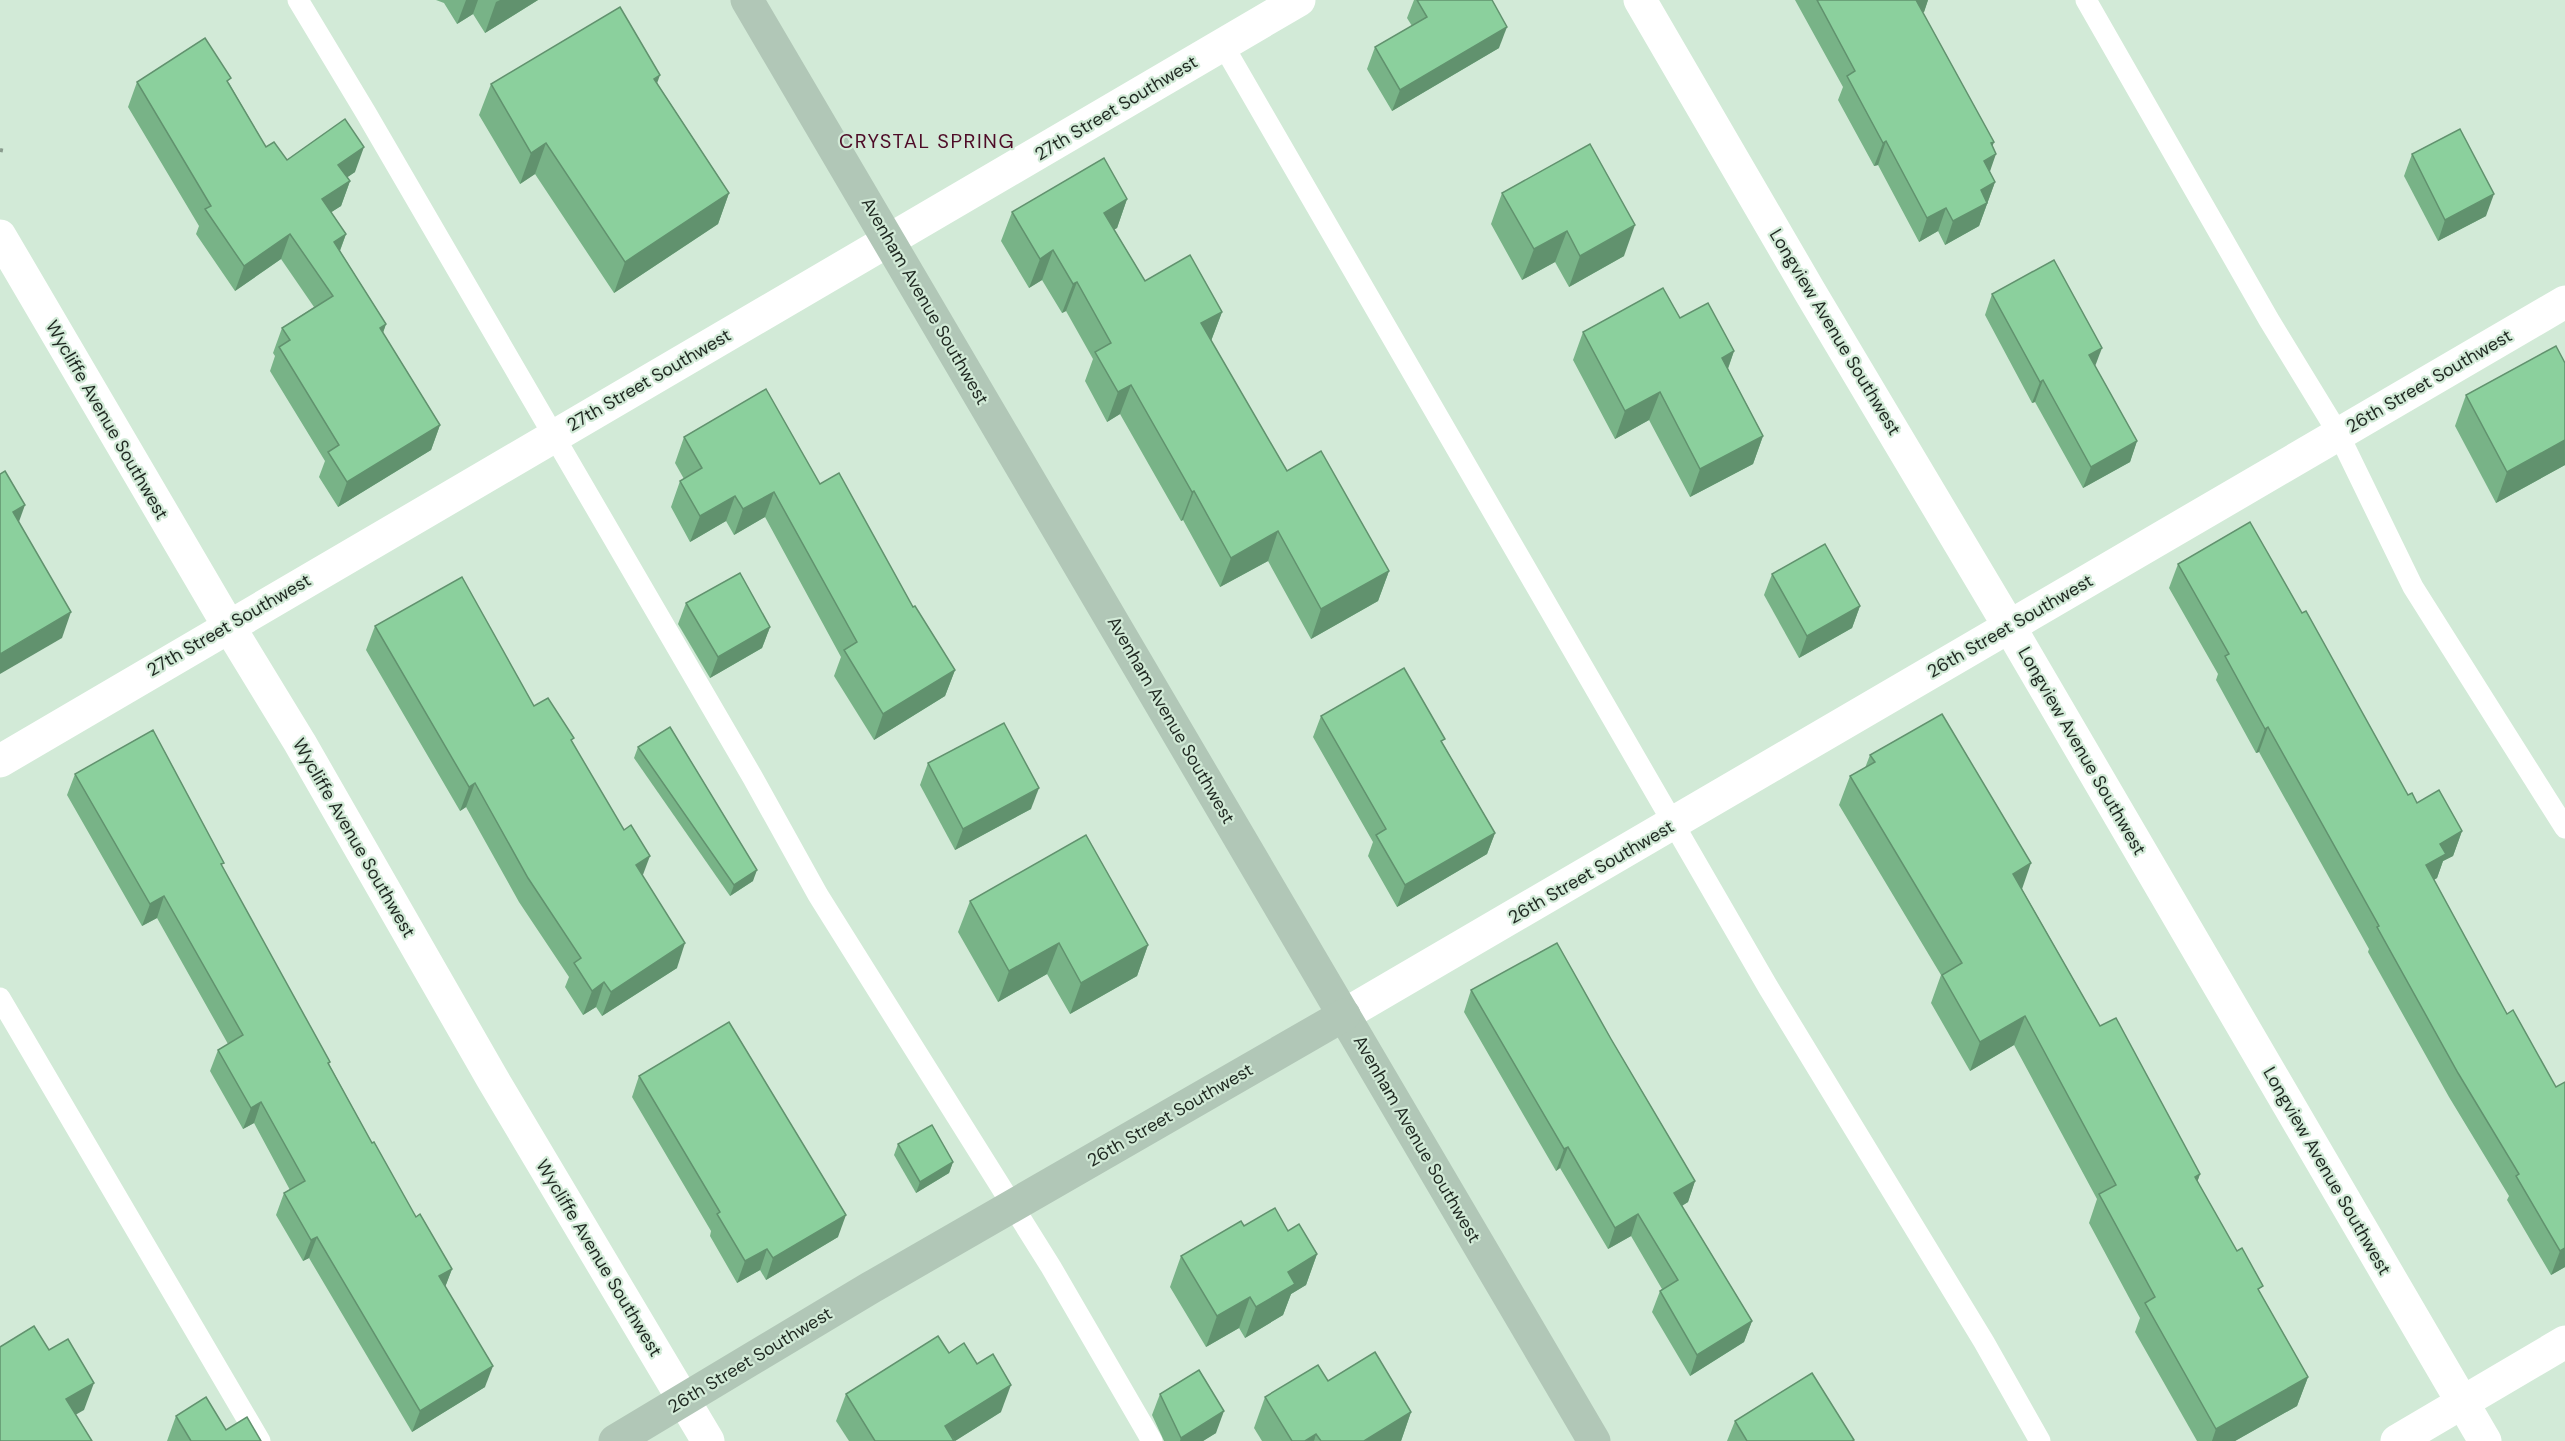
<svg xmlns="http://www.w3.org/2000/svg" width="2565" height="1441" viewBox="0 0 2565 1441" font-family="'DM Sans',sans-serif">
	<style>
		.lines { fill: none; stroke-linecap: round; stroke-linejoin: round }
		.path { stroke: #8a9c8e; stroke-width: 4; stroke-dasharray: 3 3; stroke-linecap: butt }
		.lane { stroke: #fff; stroke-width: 21 }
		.street { stroke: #fff; stroke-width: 33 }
		.secondary { stroke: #b1c7b7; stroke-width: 33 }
		.wall { fill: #78b387 }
		.shaded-wall { fill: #61926e }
		.building { fill: #8bd09d; stroke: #61926e; stroke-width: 1.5 }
		.labels { text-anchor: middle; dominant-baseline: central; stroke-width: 4.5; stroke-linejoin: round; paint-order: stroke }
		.street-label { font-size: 18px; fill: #1f2821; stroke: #d2ead7 }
		.neighbourhood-label { font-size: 20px; letter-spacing: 1.5px; fill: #4e0b27; stroke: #d2ead7 }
	</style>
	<rect width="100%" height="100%" fill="#d2ead7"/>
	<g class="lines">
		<polyline class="path" points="0,150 5,151"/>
		<g class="lane">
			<polyline points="298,0 366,113 753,778 818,895 1051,1267 1152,1441"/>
			<polyline points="2086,0 2269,320 2338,433 2413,587 2565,828"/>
			<polyline points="1223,45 1768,987 1984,1342 2040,1441"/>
			<polyline points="0,998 260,1441"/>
		</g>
		<g class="street">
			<polyline points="1640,0 1810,292 2009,626 2485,1441"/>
			<polyline points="0,236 228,625 300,743 492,1078 708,1441"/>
			<path d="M0,761C431,505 867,256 1299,0"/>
			<polyline points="1344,1015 2565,302"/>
			<polyline points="2397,1441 2565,1342"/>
		</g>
		<g class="secondary">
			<polyline points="747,0 1594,1441"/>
			<polyline points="615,1441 870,1288 1344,1015"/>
		</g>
	</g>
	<g class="wall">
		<polygon points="436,0 538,0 485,33 473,14 457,24 444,3"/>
		<polygon points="1414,0 1492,0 1499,48 1392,111 1367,69 1375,47 1412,26 1407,18"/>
		<polygon points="1795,0 1928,0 1924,12 1922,12 1994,142 1992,146 1990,172 1995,182 1979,226 1945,245 1938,231 1919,242 1878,165 1874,166 1838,100 1843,87"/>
		<polygon points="137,82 229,83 266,147 287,160 355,172 347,177 350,181 341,206 331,212 346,234 340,251 386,324 383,333 440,425 431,450 338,507 319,477 325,461 270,371 275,356 273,353 282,328 314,307 281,259 235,291 196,234 199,226 128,107"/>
		<polygon points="657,83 729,193 718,224 614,293 535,174 520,184 479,115 491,84"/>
		<polygon points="2412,154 2486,216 2438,241 2404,176"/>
		<polygon points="1502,193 1624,256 1569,287 1555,262 1522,280 1491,224"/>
		<polygon points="1127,199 1117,228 1114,229 1145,281 1222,312 1211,341 1287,471 1389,571 1378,601 1311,639 1268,561 1220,587 1183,520 1181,521 1120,414 1107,422 1085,381 1093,359 1066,311 1062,313 1042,280 1029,288 1001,241 1012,212"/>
		<polygon points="1992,294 2095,366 2137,441 2130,462 2083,488 2035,402 2032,403 1985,315"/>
		<polygon points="1680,318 1734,351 1728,369 1763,436 1753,464 1690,497 1649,420 1615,439 1573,360 1583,332"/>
		<polygon points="2565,363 2565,465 2496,503 2455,426 2466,395"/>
		<polygon points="684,437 820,484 913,607 955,670 945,696 874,740 834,676 841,657 765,517 734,535 726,521 690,542 671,507 680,481 684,479 675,463"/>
		<polygon points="2178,564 2408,795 2417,803 2462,831 2453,856 2443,861 2437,878 2434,880 2507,1014 2556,1087 2565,1082 2565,1267 2551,1275 2507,1200 2509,1196 2449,1097 2368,952 2369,949 2259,752 2256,753 2216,680 2218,674 2169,588"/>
		<polygon points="1772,574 1860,606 1852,628 1799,658 1764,595"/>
		<polygon points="686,603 770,627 762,648 710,678 678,624"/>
		<polygon points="375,626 534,706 572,742 643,876 677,968 602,1016 596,1007 583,1015 565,987 569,977 519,902 466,807 460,811 366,650"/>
		<polygon points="1321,716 1443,744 1495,833 1487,854 1397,907 1368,856 1373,842 1313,737"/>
		<polygon points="638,747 753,881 730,896 634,758"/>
		<polygon points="1870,755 2022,889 2100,1026 2200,1174 2197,1182 2308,1377 2297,1406 2235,1441 2197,1441 2135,1332 2140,1318 2089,1223 2097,1199 2014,1045 1970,1071 1931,1003 1941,975 1839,805 1850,776 1865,768"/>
		<polygon points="928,763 1031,809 955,850 920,785"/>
		<polygon points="75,774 222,867 330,1062 329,1064 372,1143 416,1217 452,1269 445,1287 485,1387 412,1432 309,1258 303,1261 276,1215 284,1193 290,1190 254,1123 243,1129 210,1071 218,1050 228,1044 157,918 142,926 67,795"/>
		<polygon points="970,901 1148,945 1137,976 1070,1014 1047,974 998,1002 958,932"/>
		<polygon points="1471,990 1611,1039 1695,1181 1688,1202 1682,1206 1752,1321 1744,1342 1690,1376 1652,1312 1660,1291 1662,1289 1631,1236 1608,1249 1560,1168 1556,1171 1464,1012"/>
		<polygon points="639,1076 838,1237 766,1280 760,1270 737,1283 710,1236 711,1231 632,1097"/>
		<polygon points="898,1144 953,1162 949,1173 916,1193 894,1155"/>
		<polygon points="1244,1226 1288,1231 1317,1254 1306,1285 1291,1294 1283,1315 1245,1338 1239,1328 1206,1347 1170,1287 1181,1256"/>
		<polygon points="1328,1381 1411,1412 1401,1441 1262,1441 1254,1428 1265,1397"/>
		<polygon points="846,1394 1001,1412 955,1441 849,1441 836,1421"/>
		<polygon points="1160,1394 1216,1433 1203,1441 1164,1441 1152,1415"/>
		<polygon points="176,1416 226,1430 261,1441 167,1441"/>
		<polygon points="1735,1421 1854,1440 1853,1441 1727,1441"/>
	</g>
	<g class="shaded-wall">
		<polygon points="466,0 478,0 473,14 457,24"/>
		<polygon points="500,0 538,0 485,33 496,2"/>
		<polygon points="1914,0 1928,0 1924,12 1906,21"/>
		<polygon points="1507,27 1499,48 1392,111 1400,90"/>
		<polygon points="660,75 649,106 654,79"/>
		<polygon points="1886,141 1878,165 1874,166 1883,143"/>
		<polygon points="1994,142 1988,159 1996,154 1988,177 1975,184 1991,143"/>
		<polygon points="546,143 535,174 520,184 531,153"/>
		<polygon points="364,147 355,172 329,190 338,165"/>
		<polygon points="350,181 341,206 313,224 322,199"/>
		<polygon points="1995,182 1979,226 1945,245 1953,221 1981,190"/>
		<polygon points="729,193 718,224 614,293 625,262"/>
		<polygon points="2494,194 2486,216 2438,241 2445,220"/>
		<polygon points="1127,199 1117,228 1094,242 1104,213"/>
		<polygon points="1946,208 1938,231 1919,242 1927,218"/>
		<polygon points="1635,225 1624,256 1569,287 1580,256"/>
		<polygon points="1567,231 1555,262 1522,280 1534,249"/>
		<polygon points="290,234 281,259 235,291 244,266"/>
		<polygon points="346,234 337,258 334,242"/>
		<polygon points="1053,250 1042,280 1029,288 1040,259"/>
		<polygon points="1077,282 1066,311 1062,313 1073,284"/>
		<polygon points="1222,312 1211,341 1201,323"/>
		<polygon points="386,324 377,349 380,328"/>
		<polygon points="2102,348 2094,369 2089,355"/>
		<polygon points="1734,351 1724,379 1722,358"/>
		<polygon points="2043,380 2035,402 2032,403 2040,382"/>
		<polygon points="1131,385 1120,414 1107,422 1118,392"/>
		<polygon points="1660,392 1649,420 1615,439 1625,411"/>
		<polygon points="440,425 431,450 338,507 347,482"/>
		<polygon points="1763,436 1753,464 1690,497 1700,469"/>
		<polygon points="2565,440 2565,465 2496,503 2507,472"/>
		<polygon points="2137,441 2130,462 2083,488 2091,467"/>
		<polygon points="1194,491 1183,520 1181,521 1192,492"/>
		<polygon points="774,492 765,517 734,535 743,509"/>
		<polygon points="735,496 726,521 690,542 700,516"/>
		<polygon points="25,505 16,530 13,512"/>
		<polygon points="1278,531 1268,561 1220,587 1231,558"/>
		<polygon points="1389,571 1378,601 1311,639 1321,609"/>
		<polygon points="1860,606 1852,628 1799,658 1807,636"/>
		<polygon points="71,612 62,638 0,674 0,654"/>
		<polygon points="770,627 762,648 710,678 718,657"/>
		<polygon points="955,670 945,696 874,740 883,714"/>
		<polygon points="2268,727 2259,752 2256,753 2265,729"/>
		<polygon points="475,783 466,807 460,811 469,787"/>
		<polygon points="1039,788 1031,809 955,850 963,829"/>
		<polygon points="2462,831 2453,856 2443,861 2437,878 2417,889 2426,865 2440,844"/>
		<polygon points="1495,833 1487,854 1397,907 1405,885"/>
		<polygon points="650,856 641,880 636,865"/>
		<polygon points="2031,863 2021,892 2013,874"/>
		<polygon points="757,870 753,881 730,896 734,885"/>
		<polygon points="164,896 157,918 142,926 150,904"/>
		<polygon points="685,943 677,968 602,1016 611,992"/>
		<polygon points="1059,943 1047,974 998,1002 1009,971"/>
		<polygon points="1148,945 1137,976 1070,1014 1081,983"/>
		<polygon points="604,982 596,1007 583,1015 592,991"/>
		<polygon points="2025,1016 2014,1045 1970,1071 1980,1042"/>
		<polygon points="261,1102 254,1123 243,1129 251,1108"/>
		<polygon points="1568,1147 1560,1168 1556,1171 1564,1149"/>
		<polygon points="953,1162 949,1173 916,1193 920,1182"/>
		<polygon points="2200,1174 2190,1203 2195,1177"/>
		<polygon points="1695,1181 1688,1202 1666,1215 1674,1193"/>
		<polygon points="1638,1214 1631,1236 1608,1249 1615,1228"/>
		<polygon points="846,1215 838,1237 766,1280 773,1258"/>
		<polygon points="317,1237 309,1258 303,1261 311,1240"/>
		<polygon points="2565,1248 2565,1267 2551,1275 2560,1251"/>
		<polygon points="767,1249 760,1270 737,1283 745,1261"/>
		<polygon points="1317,1254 1306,1285 1291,1294 1283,1315 1245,1338 1256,1307 1288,1272"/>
		<polygon points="452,1269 444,1290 439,1276"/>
		<polygon points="1250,1297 1239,1328 1206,1347 1217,1316"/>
		<polygon points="1752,1321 1744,1342 1690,1376 1697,1355"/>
		<polygon points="493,1366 485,1387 412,1432 420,1411"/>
		<polygon points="2308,1377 2297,1406 2235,1441 2212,1441 2216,1429"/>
		<polygon points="94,1383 84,1410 56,1426 66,1399"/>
		<polygon points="1011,1385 1001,1412 955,1441 945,1426"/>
		<polygon points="1224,1411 1216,1433 1203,1441 1180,1441 1181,1438"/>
		<polygon points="1411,1412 1401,1441 1364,1441"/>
		<polygon points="1316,1434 1314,1441 1305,1441"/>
	</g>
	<g class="building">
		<polygon points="1417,0 1492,0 1507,27 1400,90 1375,47 1427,17"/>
		<polygon points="1817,0 1916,0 1994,142 1991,143 1996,154 1984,161 1995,182 1981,190 1987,203 1953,221 1946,208 1927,218 1886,141 1883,143 1847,76 1855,71"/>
		<polygon points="620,7 660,75 654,79 729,193 625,262 546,143 531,153 491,84"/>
		<polygon points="205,38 231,78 227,81 266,147 274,142 287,160 345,119 364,147 338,165 350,181 322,199 346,234 334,242 386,324 380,328 440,425 347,482 328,452 339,445 279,347 290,340 282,328 333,296 290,234 244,266 205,209 211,206 137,82"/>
		<polygon points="2460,129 2494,194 2445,220 2412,154"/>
		<polygon points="1590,144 1635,225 1580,256 1567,231 1534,249 1502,193"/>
		<polygon points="1104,158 1127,199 1104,213 1145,281 1190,255 1222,312 1201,323 1287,471 1321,451 1389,571 1321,609 1278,531 1231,558 1194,491 1192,492 1131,385 1118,392 1095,352 1111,343 1077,282 1073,284 1053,250 1040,259 1012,212"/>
		<polygon points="2054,260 2102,348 2089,355 2137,441 2091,467 2043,380 2040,382 1992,294"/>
		<polygon points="1663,288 1680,318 1708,303 1734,351 1722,358 1763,436 1700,469 1660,392 1625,411 1583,332"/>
		<polygon points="2556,346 2565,363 2565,440 2507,472 2466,395"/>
		<polygon points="766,389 820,484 839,473 913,607 915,606 955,670 883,714 844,650 857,642 774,492 743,509 735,496 700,516 680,481 702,468 684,437"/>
		<polygon points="5,471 25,505 13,512 71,612 0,654 0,474"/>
		<polygon points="2250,522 2302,613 2306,611 2408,795 2412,793 2417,803 2439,790 2462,831 2440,844 2446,854 2426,865 2507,1014 2513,1010 2556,1087 2565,1082 2565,1248 2560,1251 2516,1176 2519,1174 2458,1073 2377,927 2379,926 2268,727 2265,729 2225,656 2229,654 2178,564"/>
		<polygon points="1825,544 1860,606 1807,636 1772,574"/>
		<polygon points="740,573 770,627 718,657 686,603"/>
		<polygon points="462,577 534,706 548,698 574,738 571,740 624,830 631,825 650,856 636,865 685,943 611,992 604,982 592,991 574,963 581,958 528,878 475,783 469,787 375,626"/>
		<polygon points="1404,668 1445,739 1441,741 1495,833 1405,885 1376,835 1386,829 1321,716"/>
		<polygon points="1942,714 2031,863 2013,874 2100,1026 2116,1018 2200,1174 2195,1177 2237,1251 2242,1248 2263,1286 2258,1289 2308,1377 2216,1429 2145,1303 2155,1297 2099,1194 2116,1185 2025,1016 1980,1042 1942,975 1962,963 1850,776 1875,762 1870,755"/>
		<polygon points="1004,723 1039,788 963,829 928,763"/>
		<polygon points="670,727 757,870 734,885 638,747"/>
		<polygon points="153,730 224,863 221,864 330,1062 328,1063 372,1143 374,1142 416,1217 420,1214 452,1269 439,1276 493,1366 420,1411 317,1237 311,1240 284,1193 305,1181 261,1102 251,1108 218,1050 243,1035 164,896 150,904 75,774"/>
		<polygon points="1086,835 1148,945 1081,983 1059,943 1009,971 970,901"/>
		<polygon points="1557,943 1611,1039 1695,1181 1674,1193 1752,1321 1697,1355 1660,1291 1678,1280 1638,1214 1615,1228 1568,1147 1564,1149 1471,990"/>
		<polygon points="729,1022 846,1215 773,1258 767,1249 745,1261 717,1214 720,1212 639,1076"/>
		<polygon points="932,1125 953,1162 920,1182 898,1144"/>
		<polygon points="1275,1208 1288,1231 1299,1224 1317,1254 1288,1272 1295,1284 1256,1307 1250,1297 1217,1316 1181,1256 1241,1221 1244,1226"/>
		<polygon points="34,1326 49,1350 68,1339 94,1383 66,1399 92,1441 0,1441 0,1347"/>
		<polygon points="938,1336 949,1353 964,1343 977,1364 993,1354 1011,1385 945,1426 954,1441 875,1441 846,1394"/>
		<polygon points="1375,1352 1411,1412 1364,1441 1321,1441 1316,1434 1305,1441 1292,1441 1265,1397 1318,1365 1328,1381"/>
		<polygon points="1199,1370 1224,1411 1181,1438 1160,1394"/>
		<polygon points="1812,1373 1854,1440 1852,1441 1747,1441 1735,1421"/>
		<polygon points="206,1397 226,1430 247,1417 261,1441 191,1441 176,1416"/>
	</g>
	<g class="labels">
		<g class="street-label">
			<text transform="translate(1116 108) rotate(-31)">27th Street Southwest</text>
			<text transform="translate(925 301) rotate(60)">Avenham Avenue Southwest</text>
			<text transform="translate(1835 332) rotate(59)">Longview Avenue Southwest</text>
			<text transform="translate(649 380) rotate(-30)">27th Street Southwest</text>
			<text transform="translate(2429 381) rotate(-30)">26th Street Southwest</text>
			<text transform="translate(107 420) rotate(60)">Wycliffe Avenue Southwest</text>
			<text transform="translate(229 625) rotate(-30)">27th Street Southwest</text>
			<text transform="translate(2010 626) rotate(-30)">26th Street Southwest</text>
			<text transform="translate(1171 720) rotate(60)">Avenham Avenue Southwest</text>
			<text transform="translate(2082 751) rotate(60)">Longview Avenue Southwest</text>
			<text transform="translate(354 838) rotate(60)">Wycliffe Avenue Southwest</text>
			<text transform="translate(1591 872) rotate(-30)">26th Street Southwest</text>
			<text transform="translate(1170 1115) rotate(-30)">26th Street Southwest</text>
			<text transform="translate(1417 1139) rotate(60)">Avenham Avenue Southwest</text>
			<text transform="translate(2327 1171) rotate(60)">Longview Avenue Southwest</text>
			<text transform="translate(599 1258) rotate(59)">Wycliffe Avenue Southwest</text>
			<text transform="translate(750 1360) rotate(-31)">26th Street Southwest</text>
		</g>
		<g class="neighbourhood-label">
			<text x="927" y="141">CRYSTAL SPRING</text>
		</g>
	</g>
</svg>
